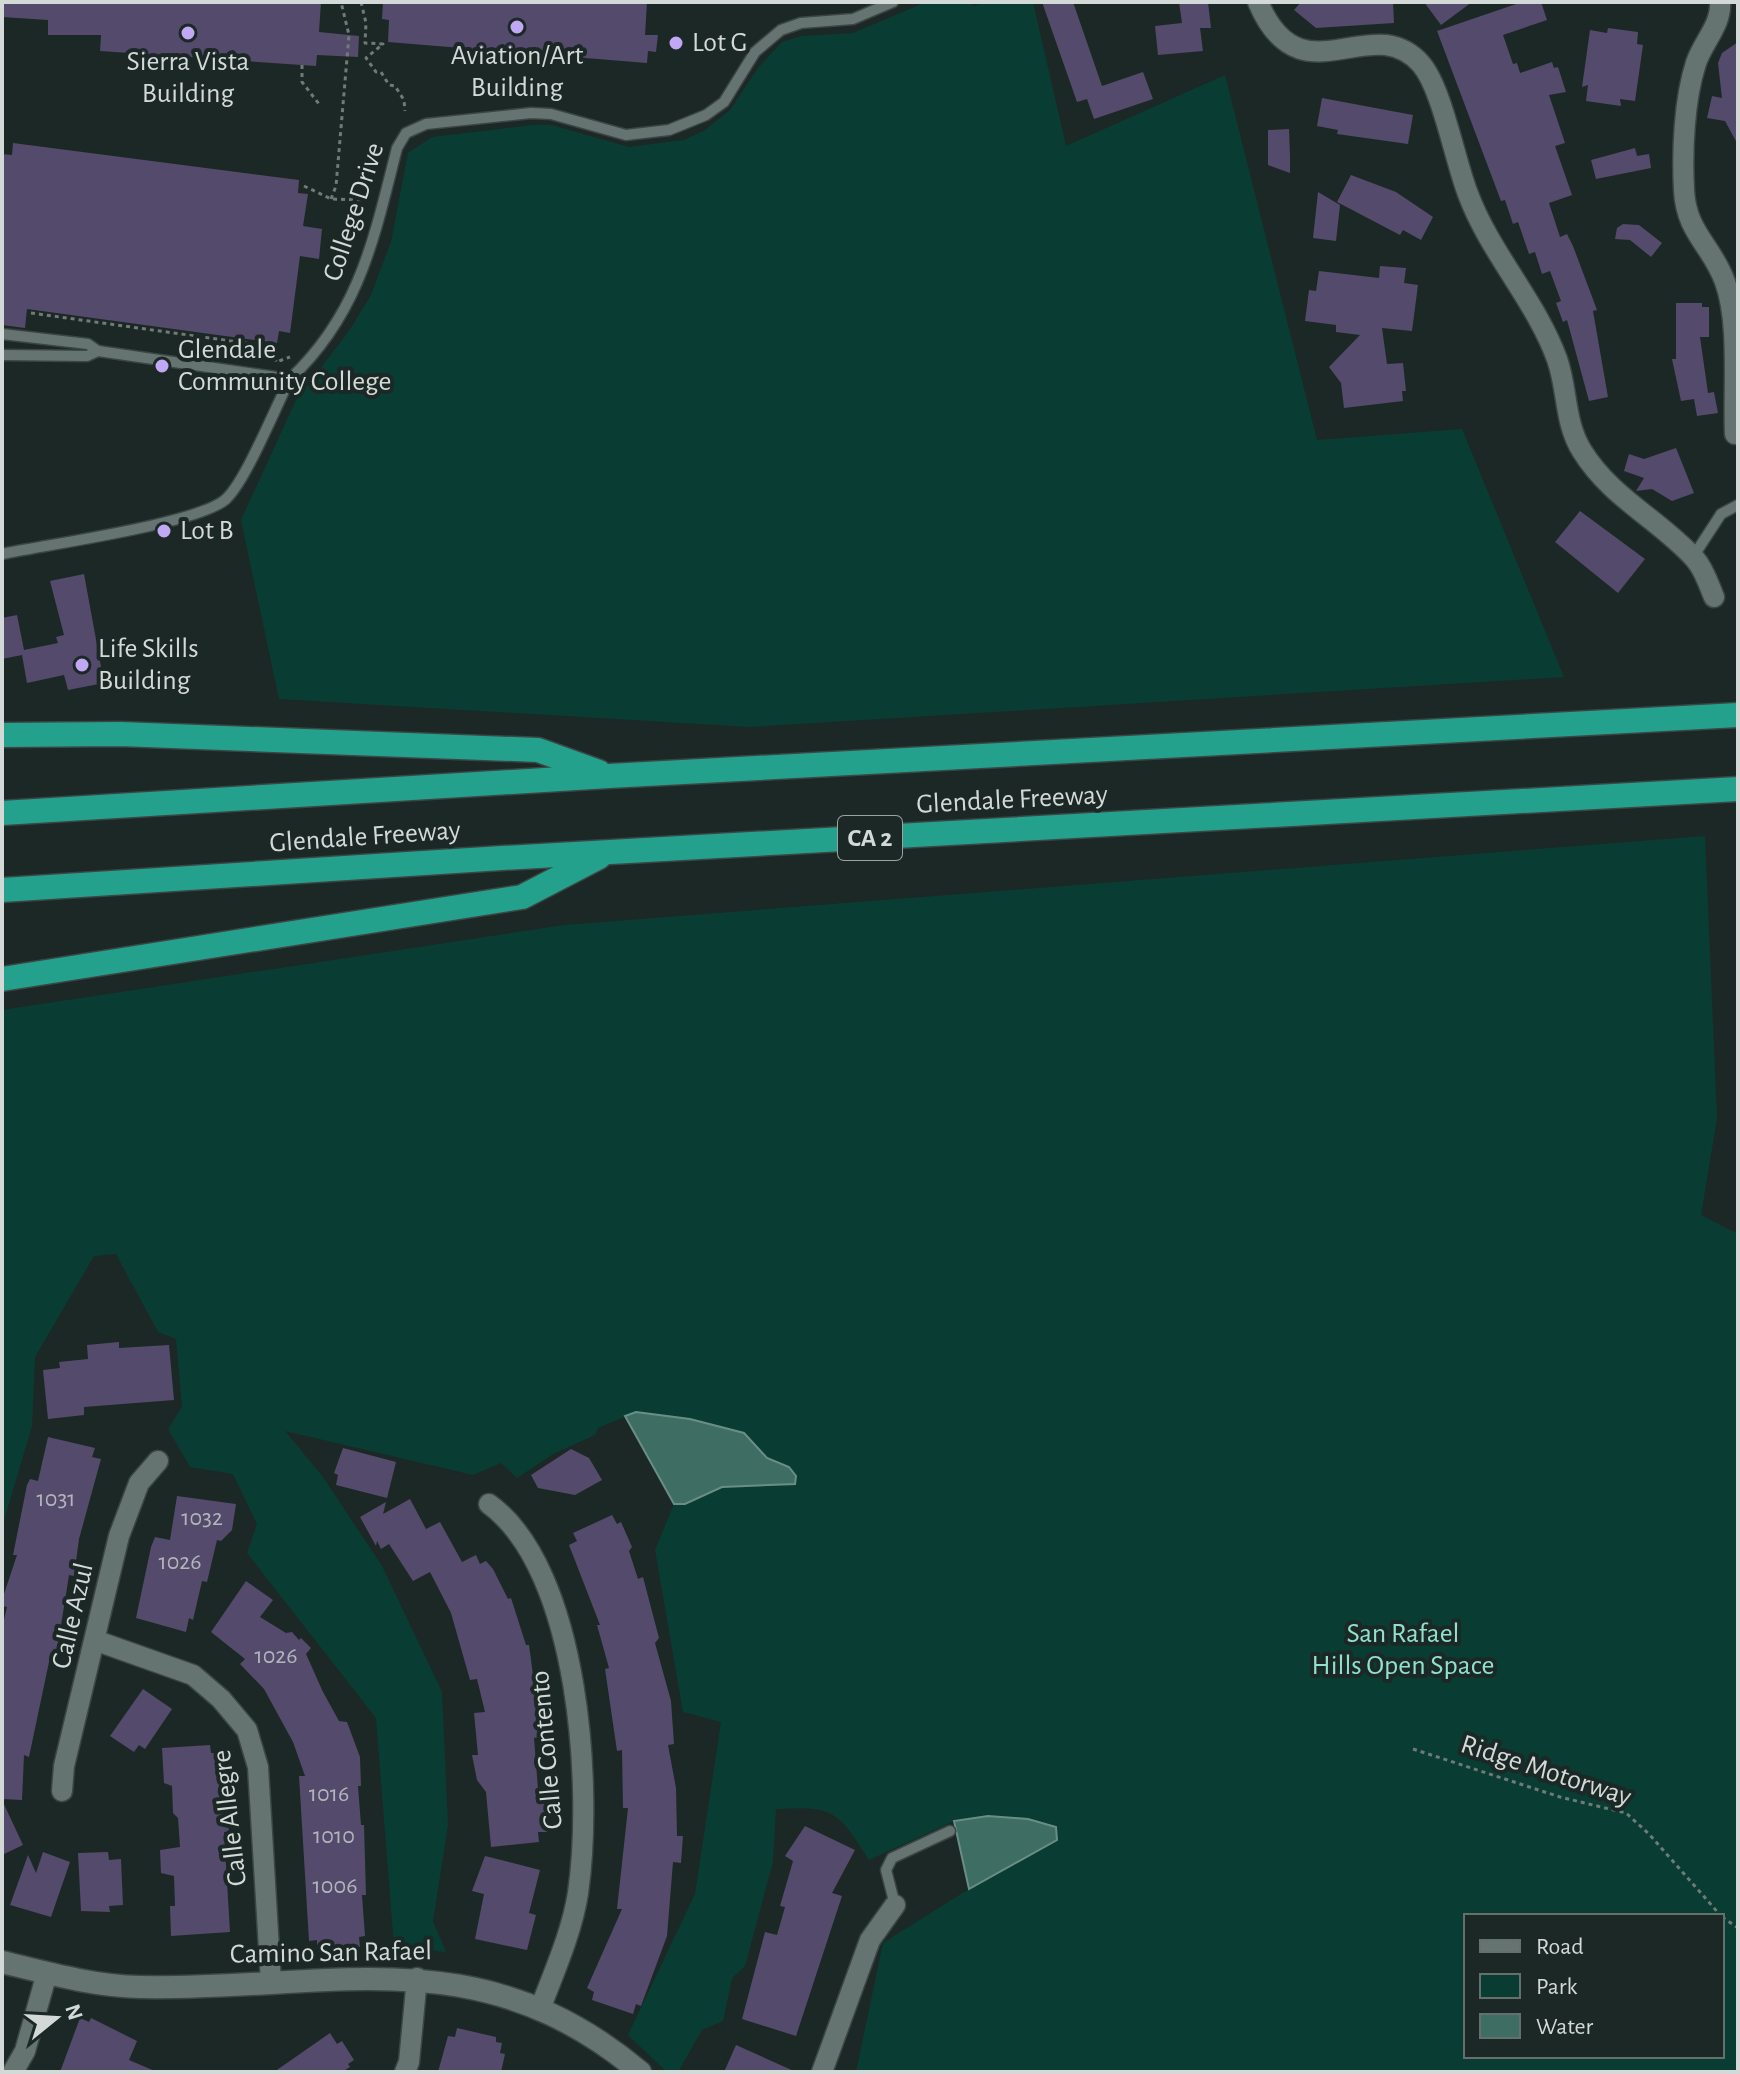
<svg xmlns="http://www.w3.org/2000/svg" width="1740" height="2074" viewBox="0 0 1740 2074" font-family="'Alegreya Sans',sans-serif">
	<style>
		.green { fill: #093d34; fill-rule: evenodd }
		.water { fill: #3e6e63; stroke: #6a8e86; stroke-width: 2 }
		.building { fill: #544a6b }
		.lines { fill: none; stroke-linecap: round; stroke-linejoin: round }
		.service-casing { stroke: #3b4543; stroke-width: 13 }
		.minor-casing { stroke: #3b4543; stroke-width: 23 }
		.tertiary-casing { stroke: #3b4543; stroke-width: 25 }
		.motorway-casing { stroke: #3b4543; stroke-width: 27 }
		.path { stroke: #707a77; stroke-width: 3; stroke-dasharray: 4 4; stroke-linecap: butt }
		.service { stroke: #667471; stroke-width: 10 }
		.minor { stroke: #667471; stroke-width: 20 }
		.tertiary { stroke: #667471; stroke-width: 22 }
		.motorway { stroke: #23a18c; stroke-width: 24 }
		.poi-dot { fill: #c0a8f4; stroke: #1c2825; stroke-width: 3 }
		.labels { text-anchor: middle; dominant-baseline: central; stroke-width: 8; stroke-linejoin: round; paint-order: stroke }
		.number-label { font-size: 24px; fill: #b2b5bc }
		.shield { fill: #1c2825; stroke: #9ba4a2; stroke-width: 2 }
		.shield-label { font-size: 26px; font-weight: bold; fill: #d2d9d7 }
		.poi-label { font-size: 28px; fill: #d2d9d7; stroke: #1c2825; text-anchor: start }
		.street-label { font-size: 28px; fill: #d2d9d7; stroke: #1c2825 }
		.park-label { font-size: 28px; fill: #8ee1ce; stroke: #1c2825 }
	</style>
	<rect width="100%" height="100%" fill="#1c2825"/>
	<g class="green">
		<polygon points="926,2 968,2 974,6 988,2 1033,2 1066,146 1225,75 1317,440 1462,429 1564,677 751,727 279,699 241,520 296,400 349,331 371,295 391,242 408,153 432,137 533,125 551,125 629,147 684,140 705,130 730,110 758,68 782,42 801,36 853,33"/>
		<path d="M1705,836L1717,1118L1701,1215L1738,1234V2072H856L883,1943L969,1889L1056,1840L988,1816L954,1821L869,1860C838,1811 835,1806 776,1809L773,1862L745,1966L732,1978L723,2021L702,2030L678,2072H667L628,2035L695,1894L721,1722L683,1712L655,1550L674,1504H685L722,1487L795,1484L789,1467L767,1458L744,1433L690,1419L636,1412L598,1428L595,1435L553,1454L517,1478L501,1463L473,1475L285,1431L323,1477L382,1566L442,1692L448,1825L433,1921L446,1952L394,1946L376,1718L247,1553L257,1524L233,1474L190,1467L168,1429L182,1407L176,1339L158,1332L116,1254L94,1256L35,1357L32,1426L2,1527V1010L564,925ZM1466,1916H1722V2056H1466Z"/>
	</g>
	<g class="water">
		<polygon points="636,1412 690,1419 744,1433 767,1458 789,1467 796,1476 795,1484 722,1487 685,1504 674,1504 625,1416"/>
		<polygon points="988,1816 1028,1819 1056,1827 1057,1840 969,1889 954,1821"/>
	</g>
	<g class="building">
		<polygon points="2,2 321,2 319,32 359,36 358,57 317,55 316,66 100,51 101,35 48,35 48,20 2,17"/>
		<polygon points="383,2 647,2 645,35 658,35 656,52 648,51 647,63 388,42 389,20 382,19"/>
		<polygon points="1042,2 1073,2 1102,86 1143,72 1153,99 1094,119 1087,99 1077,102"/>
		<polygon points="1179,2 1208,2 1211,28 1200,28 1203,51 1158,55 1155,26 1182,23"/>
		<polygon points="1301,2 1393,2 1394,23 1316,28 1294,10"/>
		<polygon points="1424,2 1472,2 1441,25"/>
		<polygon points="1522,2 1541,2 1547,20 1503,35 1513,64 1517,63 1520,73 1552,62 1554,68 1558,67 1566,92 1549,95 1565,143 1555,146 1572,195 1549,203 1560,237 1567,234 1573,246 1597,310 1593,311 1608,397 1589,401 1567,320 1563,322 1556,303 1561,301 1550,271 1542,274 1535,252 1529,254 1518,222 1513,224 1505,200 1501,201 1437,31"/>
		<polygon points="1608,28 1638,32 1637,44 1643,45 1635,101 1620,99 1621,106 1586,101 1588,85 1582,87 1590,30 1607,33"/>
		<polygon points="1738,42 1738,145 1725,121 1707,118 1712,96 1722,98 1718,63 1722,53"/>
		<polygon points="1322,98 1413,115 1408,144 1337,134 1338,130 1317,126"/>
		<polygon points="1289,129 1290,155 1290,173 1268,165 1268,130"/>
		<polygon points="13,143 299,180 298,193 308,194 303,226 322,229 319,259 300,256 290,333 279,331 277,343 27,309 25,328 2,325 2,154 12,155"/>
		<polygon points="1635,148 1637,156 1649,154 1651,168 1596,179 1591,160"/>
		<polygon points="1351,175 1396,192 1433,217 1421,240 1403,230 1400,235 1337,202"/>
		<polygon points="1318,192 1340,205 1336,241 1313,238"/>
		<polygon points="1623,224 1639,225 1662,243 1651,257 1630,240 1615,239 1617,228"/>
		<polygon points="1380,266 1406,268 1404,283 1418,285 1412,331 1382,328 1387,364 1403,363 1406,391 1402,391 1403,401 1344,408 1341,383 1329,367 1360,335 1336,332 1336,325 1305,321 1309,290 1316,291 1319,271 1379,278"/>
		<polygon points="1676,303 1702,303 1702,307 1709,307 1709,337 1700,337 1708,393 1714,392 1718,413 1697,416 1694,399 1681,401 1672,359 1676,359"/>
		<polygon points="1676,448 1694,493 1672,501 1652,489 1636,491 1644,478 1624,471 1629,454 1644,459"/>
		<polygon points="1580,511 1645,559 1618,593 1555,542"/>
		<polygon points="84,574 104,683 68,690 64,675 27,683 22,655 2,659 2,618 17,615 24,650 58,643 56,637 64,635 50,581"/>
		<polygon points="119,1342 119,1348 169,1345 174,1400 84,1407 84,1415 48,1419 43,1370 60,1368 59,1362 88,1359 87,1345"/>
		<polygon points="48,1437 95,1448 92,1457 101,1459 79,1539 74,1576 69,1575 59,1638 53,1663 49,1662 29,1757 24,1755 22,1800 2,1799 2,1628 7,1607 2,1606 2,1600 17,1555 13,1555 27,1485 30,1479 38,1481"/>
		<polygon points="343,1448 396,1462 387,1498 336,1485 338,1475 334,1473"/>
		<polygon points="571,1449 589,1458 602,1480 575,1495 538,1488 531,1475"/>
		<polygon points="177,1496 236,1504 232,1530 221,1541 217,1540 207,1582 202,1581 193,1620 189,1618 186,1632 136,1618 151,1547 155,1537 170,1540"/>
		<polygon points="410,1499 426,1529 440,1522 462,1562 476,1555 480,1564 486,1561 493,1569 508,1599 511,1598 526,1645 529,1645 540,1727 539,1737 534,1738 539,1802 544,1802 547,1832 538,1832 539,1842 491,1847 486,1792 477,1780 472,1755 478,1755 474,1713 485,1712 477,1679 470,1680 451,1613 430,1572 413,1581 389,1544 381,1549 377,1541 376,1546 360,1517 386,1502 383,1514"/>
		<polygon points="612,1515 617,1524 621,1522 632,1547 629,1551 638,1579 643,1577 659,1638 655,1643 671,1701 674,1744 668,1745 676,1788 677,1836 683,1836 681,1863 673,1862 667,1936 641,2006 636,2004 633,2014 592,2000 594,1992 587,1988 622,1909 617,1909 628,1808 623,1808 622,1750 617,1751 605,1669 609,1668 597,1625 600,1625 569,1545 577,1541 573,1533"/>
		<polygon points="246,1581 273,1600 260,1617 286,1633 292,1632 299,1640 301,1638 311,1648 306,1654 323,1692 339,1721 347,1722 360,1757 361,1786 358,1786 361,1825 364,1825 366,1895 362,1895 365,1936 359,1937 360,1947 317,1949 317,1940 309,1941 299,1776 305,1776 293,1742 264,1689 240,1664 245,1659 211,1632"/>
		<polygon points="143,1689 172,1709 145,1749 139,1745 134,1752 110,1736"/>
		<polygon points="210,1745 211,1753 217,1753 220,1796 227,1796 229,1832 224,1832 230,1932 171,1936 170,1906 175,1906 174,1876 161,1873 160,1850 180,1847 178,1818 173,1813 172,1786 164,1783 162,1748"/>
		<polygon points="2,1800 23,1845 2,1855"/>
		<polygon points="805,1826 855,1850 832,1893 842,1896 796,2036 742,2019 765,1932 777,1935 785,1907 780,1906 793,1861 785,1856"/>
		<polygon points="43,1852 70,1862 51,1917 10,1905 28,1855 36,1873"/>
		<polygon points="108,1852 109,1860 121,1859 123,1905 109,1906 110,1912 81,1911 78,1853"/>
		<polygon points="485,1856 540,1870 529,1913 536,1915 527,1950 475,1939 484,1894 472,1891"/>
		<polygon points="80,2018 89,2022 91,2018 137,2041 129,2060 157,2072 60,2072"/>
		<polygon points="457,2028 496,2037 496,2042 502,2043 500,2053 505,2054 501,2072 438,2072 448,2036 455,2037"/>
		<polygon points="330,2033 337,2044 342,2041 354,2060 348,2064 350,2067 342,2072 274,2072"/>
		<polygon points="736,2045 796,2072 724,2072"/>
	</g>
	<g class="lines">
		<defs>
			<g id="service">
				<path d="M2,334L88,344L98,351L290,379C360,313 374,238 397,148L406,133L426,124L531,113L551,114L626,135L669,130L706,115L724,102L755,52L781,30L801,23L853,19L893,2"/>
				<polyline points="2,355 87,356 98,351"/>
				<path d="M2,554C44,545 204,523 227,498C247,478 275,408 290,379"/>
				<polyline points="1693,557 1721,514 1738,505"/>
				<polyline points="895,1905 886,1870 892,1858 950,1831"/>
			</g>
			<g id="minor">
				<path d="M1258,2C1301,104 1371,7 1421,64C1442,88 1455,161 1468,194C1490,253 1536,301 1557,359C1568,390 1564,422 1582,451C1611,498 1660,520 1695,559C1704,569 1709,585 1714,597"/>
				<path d="M1720,2C1722,24 1703,42 1696,63C1684,100 1682,151 1684,190C1686,233 1712,245 1725,282C1740,323 1733,389 1735,434"/>
				<path d="M489,1504C580,1570 593,1790 578,1893C572,1932 554,1972 540,2009"/>
				<polyline points="97,1641 193,1675 221,1699 247,1730 258,1767 271,1982"/>
				<polyline points="62,1791 64,1766 119,1536 139,1483 158,1461"/>
				<polyline points="13,2072 25,2051 47,1973"/>
				<polyline points="405,2072 409,2062 417,1978"/>
				<polyline points="822,2072 870,1940 895,1905"/>
			</g>
			<path id="tertiary" d="M2,1962C47,1973 93,1986 140,1987C329,1991 477,1935 640,2072"/>
			<g id="motorway">
				<polyline points="2,735 120,734 538,750 599,772"/>
				<polyline points="2,813 609,776 1738,715"/>
				<polyline points="2,890 502,858 1738,789"/>
				<polyline points="2,979 522,897 599,857"/>
			</g>
		</defs>
		<use href="#service" class="service-casing"/>
		<use href="#minor" class="minor-casing"/>
		<use href="#tertiary" class="tertiary-casing"/>
		<use href="#motorway" class="motorway-casing"/>
		<g class="path">
			<polyline points="361,2 366,23 365,43 383,44 366,58 376,72 381,72 389,85 395,86 404,100 405,111"/>
			<polyline points="302,65 302,82 319,104"/>
			<polyline points="304,186 331,199 368,200"/>
			<polyline points="331,199 336,186 349,35 341,2"/>
			<polyline points="31,313 274,347 276,362 290,357"/>
			<polyline points="1413,1749 1560,1797 1626,1813 1649,1834 1721,1916"/>
			<polyline points="1722,1917 1738,1928"/>
		</g>
		<use href="#service" class="service"/>
		<use href="#minor" class="minor"/>
		<use href="#tertiary" class="tertiary"/>
		<use href="#motorway" class="motorway"/>
	</g>
	<g class="poi-dot">
		<circle cx="517" cy="27" r="8"/>
		<circle cx="188" cy="33" r="8"/>
		<circle cx="676" cy="43" r="8"/>
		<circle cx="162" cy="366" r="8"/>
		<circle cx="164" cy="531" r="8"/>
		<circle cx="82" cy="665" r="8"/>
	</g>
	<g class="labels">
		<g class="number-label">
			<text x="56" y="1499">1031</text>
			<text x="202" y="1518">1032</text>
			<text x="180" y="1562">1026</text>
			<text x="276" y="1656">1026</text>
			<text x="329" y="1794">1016</text>
			<text x="334" y="1836">1010</text>
			<text x="335" y="1886">1006</text>
		</g>
		<rect class="shield" x="838" y="816" width="64" height="44" rx="6"/>
		<g class="shield-label">
			<text x="870" y="838">CA 2</text>
		</g>
		<g class="poi-label">
			<text x="692" y="43">Lot G</text>
			<text x="517" y="56" text-anchor="middle">Aviation/Art<tspan x="517" dy="32">Building</tspan></text>
			<text x="188" y="62" text-anchor="middle">Sierra Vista<tspan x="188" dy="32">Building</tspan></text>
			<text x="178" y="350">Glendale<tspan x="178" dy="32">Community College</tspan></text>
			<text x="180" y="531">Lot B</text>
			<text x="98" y="649">Life Skills<tspan x="98" dy="32">Building</tspan></text>
		</g>
		<g class="street-label">
			<text transform="translate(354 212) rotate(-72)">College Drive</text>
			<text transform="translate(1012 800) rotate(-3)">Glendale Freeway</text>
			<text transform="translate(365 837) rotate(-4)">Glendale Freeway</text>
			<text transform="translate(73 1616) rotate(-77)">Calle Azul</text>
			<text transform="translate(547 1750) rotate(-95)">Calle Contento</text>
			<text transform="translate(1546 1771) rotate(18)">Ridge Motorway</text>
			<text transform="translate(230 1818) rotate(-97)">Calle Allegre</text>
			<text transform="translate(331 1953) rotate(-1)">Camino San Rafael</text>
		</g>
		<g class="park-label">
			<text x="1403" y="1634">San Rafael<tspan x="1403" dy="32">Hills Open Space</tspan></text>
		</g>
	</g>
	<rect width="1740" height="2074" fill="none" stroke="#d2d9d7" stroke-width="8"/>
	<rect x="1464" y="1914" width="260" height="144" fill="#1c2825" stroke="#656f6c" stroke-width="2"/>
	<rect x="1480" y="1940" width="40" height="12" fill="#667471" stroke="#656f6c" stroke-width="2"/>
	<text x="1536" y="1954" font-size="24" fill="#d2d9d7">Road</text>
	<rect x="1480" y="1974" width="40" height="24" fill="#093d34" stroke="#656f6c" stroke-width="2"/>
	<text x="1536" y="1994" font-size="24" fill="#d2d9d7">Park</text>
	<rect x="1480" y="2014" width="40" height="24" fill="#3e6e63" stroke="#656f6c" stroke-width="2"/>
	<text x="1536" y="2034" font-size="24" fill="#d2d9d7">Water</text>
	<g transform="translate(56 2018) rotate(72)" stroke="#1c2825" stroke-width="6" paint-order="stroke">
	<path d="M0-6L14 30L0 20L-14 30Z" fill="#d2d9d7"/>
	<text y="-12" font-size="22" font-weight="bold" text-anchor="middle" fill="#d2d9d7">N</text>
	</g>
</svg>
